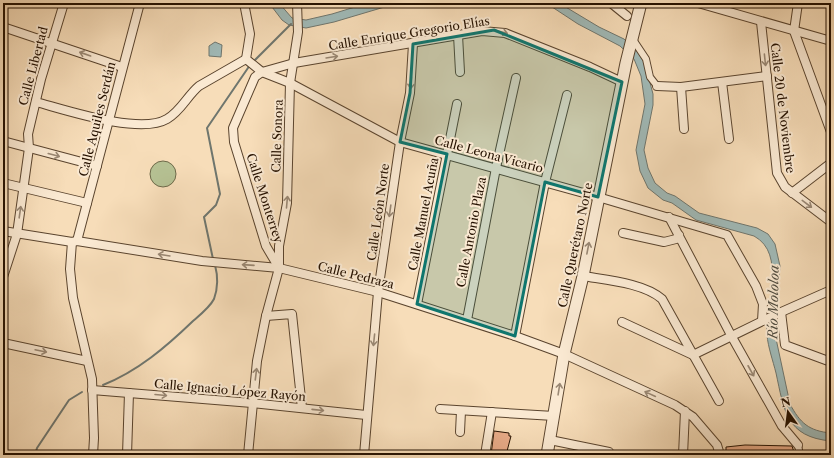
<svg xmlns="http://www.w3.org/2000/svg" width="834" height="458" viewBox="0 0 834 458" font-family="'Libre Caslon Text',serif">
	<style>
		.green { fill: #b6c294; stroke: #6e6a4a }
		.water { fill: #a0bab8; stroke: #6f766e }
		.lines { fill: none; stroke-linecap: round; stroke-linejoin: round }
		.stream { stroke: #6f766e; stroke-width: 2 }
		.building { fill: #e9ac89; stroke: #251100 }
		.pedestrian-casing { stroke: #5a442e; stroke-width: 8 }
		.minor-casing { stroke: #5a442e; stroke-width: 10 }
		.tertiary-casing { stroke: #5a442e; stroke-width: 13 }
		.pedestrian { stroke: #fae9d2; stroke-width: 6 }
		.minor { stroke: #fae9d2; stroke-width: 8 }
		.tertiary { stroke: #fae9d2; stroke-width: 11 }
		.oneway { stroke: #9a8874 }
		.marked { fill: #0f766e; fill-opacity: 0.2; stroke: #0f766e; stroke-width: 3; stroke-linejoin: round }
		.labels { text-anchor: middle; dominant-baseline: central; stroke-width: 4; stroke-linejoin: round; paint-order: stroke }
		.street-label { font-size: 12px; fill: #251100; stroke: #fae9d2 }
		.water-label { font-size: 13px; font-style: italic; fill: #504c40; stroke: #fae9d2 }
	</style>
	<rect width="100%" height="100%" fill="#f7ddb9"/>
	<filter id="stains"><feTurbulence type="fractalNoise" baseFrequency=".005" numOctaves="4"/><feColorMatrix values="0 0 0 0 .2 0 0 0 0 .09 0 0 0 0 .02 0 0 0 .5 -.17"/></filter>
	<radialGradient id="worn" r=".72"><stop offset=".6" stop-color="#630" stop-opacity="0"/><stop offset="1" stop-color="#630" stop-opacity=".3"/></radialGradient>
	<circle class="green" cx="163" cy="174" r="13"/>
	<g class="water">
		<polygon points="269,3 279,3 292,18 306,20 332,14 368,3 398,3 334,22 306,28 289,25 282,20"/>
		<path d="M546,3H559L599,27L624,39L640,54L645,64L653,94V105L644,150L648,168L655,183L667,193L675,196L699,213L757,228L768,234L775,244L780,266L775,334L790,404C800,423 809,431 831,433V441C786,437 784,410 776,373C773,361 768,347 767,335C765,305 787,254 754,236L696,220L672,203L663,200L648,188L640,171L636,150L645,104L641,76L634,59L620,46L578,24Z"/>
		<polygon points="215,42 222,45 221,57 209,56 209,46"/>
	</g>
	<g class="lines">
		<g class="stream">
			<polyline points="253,62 291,24"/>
			<polyline points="213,259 204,217 216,205 220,194 207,128 250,65"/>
			<path d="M103,385C138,371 166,347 193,321C200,315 210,307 214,299C218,288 218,276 215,265"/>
			<polyline points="35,455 37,448 69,400 82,392"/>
		</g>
	</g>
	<g class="building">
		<polygon points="494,431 509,433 509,436 511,436 506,455 491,455"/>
		<polygon points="745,445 792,446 795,455 786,455 786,453 745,453 745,455 726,455 726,447"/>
	</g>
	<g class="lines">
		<defs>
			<g id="pedestrian">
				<polyline points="632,38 646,59 650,77 657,86"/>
				<polyline points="798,445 800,455"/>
			</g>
			<g id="minor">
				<polyline points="244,3 250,34 246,59 262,72 290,83 400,142 598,197 727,235 756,286 763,304 762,321"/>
				<polyline points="611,3 627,16"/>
				<polyline points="698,3 831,41"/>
				<polyline points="798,3 794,31 831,132"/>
				<polyline points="761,22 777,173 785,187 831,222"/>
				<polyline points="3,27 122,67"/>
				<polyline points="458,35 460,72"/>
				<polyline points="722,82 729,139"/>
				<polyline points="657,86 681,87 767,76"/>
				<polyline points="681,87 684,129"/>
				<path d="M36,102C66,110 140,135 167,119C181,111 187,96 199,86L246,59"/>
				<polyline points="3,141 97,166"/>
				<polyline points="3,183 87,203"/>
				<polyline points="792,193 831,163"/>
				<polyline points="669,217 732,337 782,426 798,445"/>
				<polyline points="3,231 72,242 77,241 202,261 279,268 378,292 515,336 564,354 675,405 693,417 717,445 720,455"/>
				<polyline points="623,233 664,242 676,239 679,235"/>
				<polyline points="77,241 140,3"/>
				<polyline points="72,242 70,269 73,298 92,379 94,438 93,455"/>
				<polyline points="279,268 266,246 234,142 233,128 255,77 262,72 294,63 482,31 505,33 590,67 622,82"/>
				<path d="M583,276C606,280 644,283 662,299L719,401"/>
				<polyline points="3,277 17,234 29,148 28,134 41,79 64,3"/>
				<polyline points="417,304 457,104"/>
				<polyline points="781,312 785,345 831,362"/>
				<polyline points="266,316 292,314 302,408"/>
				<polyline points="467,320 496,168 516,78"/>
				<polyline points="622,322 693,355 779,313 831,290"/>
				<polyline points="515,336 545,182 567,95"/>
				<polyline points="3,343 87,361"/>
				<polyline points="92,390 252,403 366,415"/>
				<polyline points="440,409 554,416"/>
				<polyline points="460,432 461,411"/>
				<polyline points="550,440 609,452"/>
				<polyline points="127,455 129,393"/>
				<polyline points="248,455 257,361 266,316 279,268 279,246 287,203 290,83 298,32 297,3"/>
				<polyline points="364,455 378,292 400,142 410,93 413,44"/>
				<polyline points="485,455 492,412"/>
				<polyline points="683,455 685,411"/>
			</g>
			<polyline id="tertiary" points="547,455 564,354 583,276 626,63 641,3"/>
		</defs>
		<use href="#pedestrian" class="pedestrian-casing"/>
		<use href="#minor" class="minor-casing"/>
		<use href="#tertiary" class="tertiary-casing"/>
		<use href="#pedestrian" class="pedestrian"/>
		<use href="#minor" class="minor"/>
		<use href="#tertiary" class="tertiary"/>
	</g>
	<defs><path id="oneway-shaft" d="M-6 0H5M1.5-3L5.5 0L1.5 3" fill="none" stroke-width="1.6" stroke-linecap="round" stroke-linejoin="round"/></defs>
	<g class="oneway">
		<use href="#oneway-shaft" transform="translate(502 32) rotate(15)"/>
		<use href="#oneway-shaft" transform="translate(85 54) rotate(-161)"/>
		<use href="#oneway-shaft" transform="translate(332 57) rotate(-9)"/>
		<use href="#oneway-shaft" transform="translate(765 60) rotate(84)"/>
		<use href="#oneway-shaft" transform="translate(411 83) rotate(94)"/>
		<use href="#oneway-shaft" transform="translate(54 155) rotate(15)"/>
		<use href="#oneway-shaft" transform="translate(287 202) rotate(-85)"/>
		<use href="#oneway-shaft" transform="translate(807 204) rotate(37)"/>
		<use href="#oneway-shaft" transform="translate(390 211) rotate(98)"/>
		<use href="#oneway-shaft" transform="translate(20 212) rotate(-82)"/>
		<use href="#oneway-shaft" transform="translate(588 248) rotate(-79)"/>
		<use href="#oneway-shaft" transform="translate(164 255) rotate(-171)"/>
		<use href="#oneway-shaft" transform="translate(248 265) rotate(-176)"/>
		<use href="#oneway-shaft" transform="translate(374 340) rotate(96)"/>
		<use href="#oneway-shaft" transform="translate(41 351) rotate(12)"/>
		<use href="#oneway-shaft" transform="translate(751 371) rotate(61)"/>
		<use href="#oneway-shaft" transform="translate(256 374) rotate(-83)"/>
		<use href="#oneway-shaft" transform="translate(559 389) rotate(-81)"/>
		<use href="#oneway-shaft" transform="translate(650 394) rotate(-155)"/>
		<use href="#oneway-shaft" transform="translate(161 395) rotate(5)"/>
		<use href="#oneway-shaft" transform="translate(318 410) rotate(6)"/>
	</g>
	<path class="marked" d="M494,30L622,82L598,197L545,182L515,336L417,304L447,154L400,142L410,93L413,44Z"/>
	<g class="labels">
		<g class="street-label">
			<text transform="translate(409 33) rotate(-9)">Calle Enrique Gregorio Elías</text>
			<text transform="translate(33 66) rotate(-75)">Calle Libertad</text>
			<text transform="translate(783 108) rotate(83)">Calle 20 de Noviembre</text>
			<text transform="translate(97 119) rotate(-76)">Calle Aquiles Serdán</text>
			<text transform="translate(277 136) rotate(-88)">Calle Sonora</text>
			<text transform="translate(489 154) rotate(15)">Calle Leona Vicario</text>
			<text transform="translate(265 198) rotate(72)">Calle Monterrey</text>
			<text transform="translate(378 212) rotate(-82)">Calle León Norte</text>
			<text transform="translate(423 214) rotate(-79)">Calle Manuel Acuña</text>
			<text transform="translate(471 232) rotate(-79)">Calle Antonio Plaza</text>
			<text transform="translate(575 245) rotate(-78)">Calle Querétaro Norte</text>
			<text transform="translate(356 275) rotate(14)">Calle Pedraza</text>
			<text transform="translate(230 390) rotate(5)">Calle Ignacio López Rayón</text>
		</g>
		<g class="water-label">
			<text transform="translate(773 302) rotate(-89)">Río Mololoa</text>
		</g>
	</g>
	<rect width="834" height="458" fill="none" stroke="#f7ddb9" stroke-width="16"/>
	<rect x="4" y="4" width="826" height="450" fill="none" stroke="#251100" stroke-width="2"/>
	<rect x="8" y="8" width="818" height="442" fill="none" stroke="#251100"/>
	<g transform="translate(788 412) rotate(346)" stroke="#fae9d2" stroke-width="3" paint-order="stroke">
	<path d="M0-3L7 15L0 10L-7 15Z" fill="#251100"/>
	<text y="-6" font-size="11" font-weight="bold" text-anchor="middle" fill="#251100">N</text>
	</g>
	<rect width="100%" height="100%" filter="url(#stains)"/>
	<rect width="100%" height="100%" fill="url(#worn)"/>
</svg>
